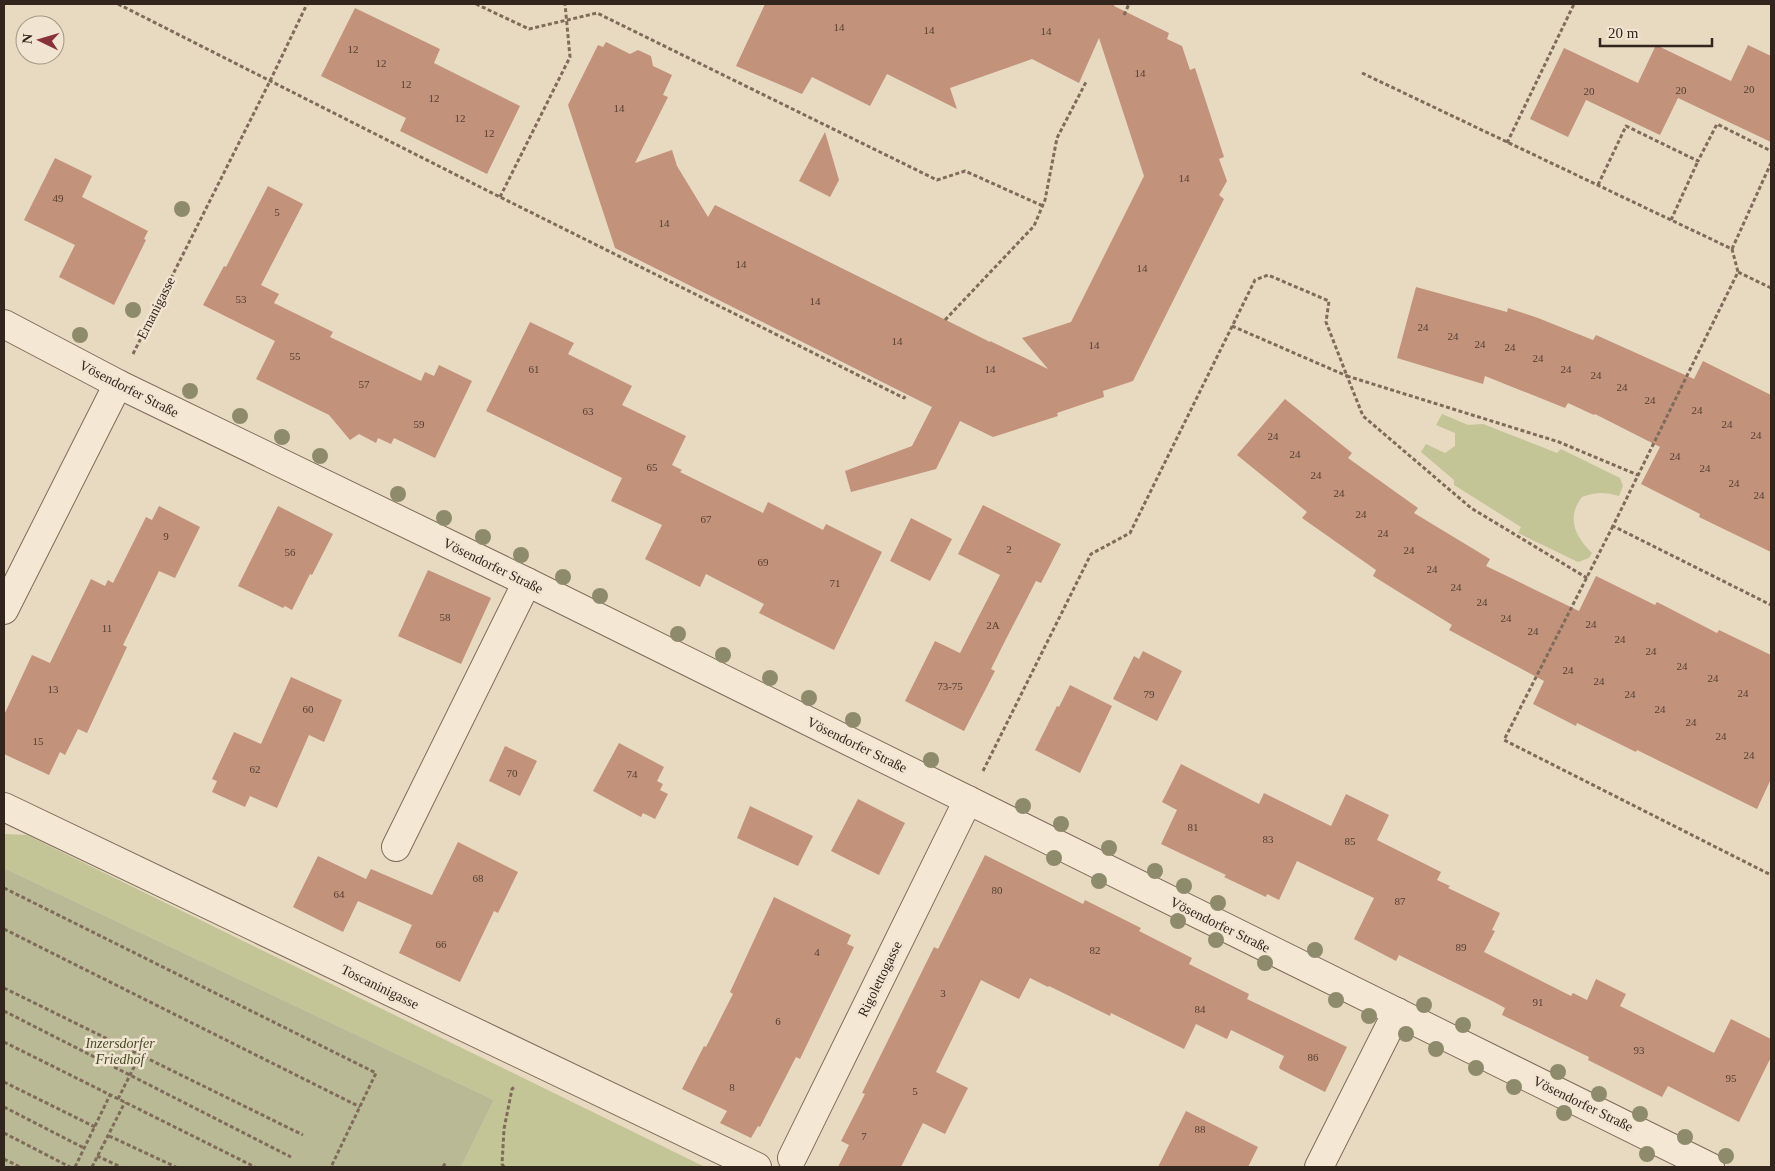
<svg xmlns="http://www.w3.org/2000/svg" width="1775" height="1171" viewBox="0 0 1775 1171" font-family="Georgia,serif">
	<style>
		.green { fill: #c3c596 }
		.cemetery { fill: #b9ba95 }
		.building { fill: #c2927b }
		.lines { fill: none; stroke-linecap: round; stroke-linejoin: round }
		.minor-casing { stroke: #806b5b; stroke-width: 30 }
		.path { stroke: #806b5b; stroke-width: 3; stroke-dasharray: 4 2.5; stroke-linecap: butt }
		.minor { stroke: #f4e7d3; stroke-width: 28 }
		.tree { fill: #8e8b6c }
		.labels { text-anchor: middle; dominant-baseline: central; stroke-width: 5; stroke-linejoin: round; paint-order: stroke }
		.number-label { font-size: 11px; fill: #554034 }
		.street-label { font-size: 14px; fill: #31251d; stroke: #f1e4d0 }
		.park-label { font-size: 14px; font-style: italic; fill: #454b26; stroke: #f1e4d0 }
	</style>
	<rect width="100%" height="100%" fill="#e8d9c1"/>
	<g class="green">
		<path d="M1442,414L1468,425L1483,424L1557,453L1561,449L1620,478L1623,486L1619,496C1605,492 1596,492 1582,497C1566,518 1575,536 1592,553L1589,558L1578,562L1518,533L1521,527L1454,485V480L1421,452L1426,444L1445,453L1455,446V433L1436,425Z"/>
		<polygon points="4,834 27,835 705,1167 461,1167 494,1100 4,868"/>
	</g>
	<polygon class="cemetery" points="4,868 494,1100 461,1167 4,1167"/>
	<g class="building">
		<polygon points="765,4 1115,4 1114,6 1169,33 1167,39 1182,46 1190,70 1195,68 1224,157 1219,159 1227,181 1219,195 1224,199 1133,381 1103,391 1104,397 1057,413 1058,416 993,437 960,421 936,469 851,492 845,471 912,446 932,407 615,248 568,105 598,45 603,47 606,42 630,54 638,50 651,56 653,66 672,75 663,95 668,97 635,163 672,150 677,166 708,217 715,205 990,342 990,341 1048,369 1022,338 1071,322 1144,176 1099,38 1079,83 1032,59 950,88 957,109 887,74 870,106 812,77 802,94 736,66"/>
		<polygon points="355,8 440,49 434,63 520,106 487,174 400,131 406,118 321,76"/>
		<polygon points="1656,45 1731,81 1748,45 1771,56 1771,142 1678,98 1660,135 1586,100 1568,137 1530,119 1564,48 1638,83"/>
		<polygon points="825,132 839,180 830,197 799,181"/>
		<polygon points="55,158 92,176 82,197 148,231 144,239 146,240 114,305 59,277 75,245 24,220"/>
		<polygon points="268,186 303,204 261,285 279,294 274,303 333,332 330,337 421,381 425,372 434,376 439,365 472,381 435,458 394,438 391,444 378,438 376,443 359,434 350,440 329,415 256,379 275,341 203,305 224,266 226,267"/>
		<polygon points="1416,287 1507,312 1508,308 1538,318 1593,340 1596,335 1694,379 1703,361 1771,395 1771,552 1699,517 1700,514 1641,484 1660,447 1595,414 1594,415 1568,403 1565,408 1485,376 1483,384 1397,358"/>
		<polygon points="530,322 574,343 568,354 632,386 622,405 686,436 672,465 682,470 680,472 763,513 768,502 823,530 826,524 882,552 834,650 759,613 764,604 706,574 700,587 645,559 662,525 611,501 622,478 486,411"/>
		<polygon points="1285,399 1352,453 1348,458 1418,508 1414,513 1490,559 1486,566 1579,611 1596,576 1655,605 1657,602 1717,633 1719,630 1771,655 1771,779 1757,809 1637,750 1636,752 1577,723 1576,726 1533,704 1544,681 1449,630 1452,625 1373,576 1376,570 1302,518 1307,512 1237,455"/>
		<polygon points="983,505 1061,544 1041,583 1036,581 1006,639 991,669 995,671 964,731 905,701 935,641 960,653 1000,575 958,554"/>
		<polygon points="159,506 200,527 175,578 159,571 123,645 127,647 87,733 78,729 65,755 60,752 49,775 4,754 4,715 32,655 50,663 91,579 105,586 108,580 113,583 146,517 152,520"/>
		<polygon points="278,506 333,534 312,575 310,574 292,610 285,606 283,608 238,586"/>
		<polygon points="911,518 952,539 930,581 890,561"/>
		<polygon points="428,570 491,598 461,664 398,636"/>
		<polygon points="1143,651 1182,671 1157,721 1113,699 1134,656 1139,659"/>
		<polygon points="291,677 342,700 324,742 309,735 277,808 250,796 245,807 212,792 217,781 212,779 234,732 261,744"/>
		<polygon points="1070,685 1112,706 1080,773 1035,750 1057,706 1059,707"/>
		<polygon points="619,743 664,767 657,781 663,784 660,790 668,794 655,819 643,813 641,817 593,791"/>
		<polygon points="505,746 537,761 520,796 489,781"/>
		<polygon points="1181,764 1259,804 1264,793 1331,826 1346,794 1389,815 1377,840 1441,872 1437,880 1450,886 1448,888 1500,913 1492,930 1495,931 1484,952 1571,996 1573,993 1587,1000 1596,979 1626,994 1620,1006 1714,1053 1731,1019 1771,1039 1771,1057 1739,1122 1668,1086 1662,1097 1588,1060 1589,1057 1502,1015 1505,1008 1494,1002 1399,955 1396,961 1354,939 1374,898 1297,861 1279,900 1267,894 1266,897 1224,877 1226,875 1161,844 1177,810 1162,802"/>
		<polygon points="858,799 905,823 879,875 831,851"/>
		<polygon points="750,806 813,836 798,866 737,838"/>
		<polygon points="458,842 518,872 498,913 494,911 460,982 399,953 412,925 358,901 343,932 293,907 318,856 366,879 371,869 432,895"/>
		<polygon points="985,855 1083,904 1085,900 1141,928 1139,931 1192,958 1189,964 1249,994 1247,999 1347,1047 1325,1092 1280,1069 1279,1067 1284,1056 1231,1030 1227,1039 1196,1024 1184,1049 1111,1013 1110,1016 1049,986 1048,987 1030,978 1019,999 981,980 936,1072 968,1088 945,1134 923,1123 901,1167 838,1167 849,1145 841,1141 865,1094 862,1093 934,947 938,949"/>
		<polygon points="774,897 851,935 847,944 854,947 800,1059 796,1057 760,1127 758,1126 751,1138 720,1123 727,1111 682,1089 704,1046 706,1047 733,994 730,992"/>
		<polygon points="1186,1111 1258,1147 1248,1167 1158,1167"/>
	</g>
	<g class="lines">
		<defs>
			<g id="minor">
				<polyline points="4,324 118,384 527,582 1710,1167"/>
				<polyline points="4,610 118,384"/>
				<polyline points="4,807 757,1167"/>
				<polyline points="396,847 527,582"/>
				<polyline points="792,1158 968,800"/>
				<polyline points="1319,1167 1397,1012"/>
			</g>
		</defs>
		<use href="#minor" class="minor-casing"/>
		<g class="path">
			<polyline points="118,4 500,197 904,398 906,395"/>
			<polyline points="476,4 529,29 597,13 937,180 965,171 1043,206"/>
			<polyline points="1124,15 1129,4"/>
			<polyline points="1362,73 1732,249 1738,272"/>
			<polyline points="1507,143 1574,4"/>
			<polyline points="1598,185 1626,126 1698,161 1717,124 1771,151"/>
			<polyline points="500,197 570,57 565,4"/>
			<polyline points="1671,220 1698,161"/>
			<polyline points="1732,249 1771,163"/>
			<polyline points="1771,288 1738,272 1613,526 1771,605"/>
			<polyline points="945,320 1034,226 1045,200 1057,138 1086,82"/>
			<polyline points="1232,326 1347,376 1363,416 1471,508 1587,578"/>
			<polyline points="133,354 270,81 307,4"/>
			<polyline points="1613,526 1504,740 1771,875"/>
			<polyline points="983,771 1091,554 1130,533 1255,280 1268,275 1329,301 1326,322 1347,376 1559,442 1638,475"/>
			<polyline points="4,888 376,1073 331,1167"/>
			<polyline points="4,929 360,1107"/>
			<polyline points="4,988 303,1135"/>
			<polyline points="4,1011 291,1157"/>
			<polyline points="4,1042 255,1167"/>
			<polyline points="4,1082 95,1127"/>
			<polyline points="118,1099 140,1055"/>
			<polyline points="4,1107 84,1148"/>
			<polyline points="4,1133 70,1167"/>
			<polyline points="109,1136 176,1167"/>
			<polyline points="97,1156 121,1167"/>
			<polyline points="4,1159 20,1167"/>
			<polyline points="75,1167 110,1095"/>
			<polyline points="92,1167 125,1102"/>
			<polyline points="443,1167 446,1162"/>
			<polyline points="504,1167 502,1164 504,1129 512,1089 514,1087"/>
		</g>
		<use href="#minor" class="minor"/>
	</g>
	<g class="tree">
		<circle cx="182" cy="209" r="8"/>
		<circle cx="133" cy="310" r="8"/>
		<circle cx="80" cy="335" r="8"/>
		<circle cx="190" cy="391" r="8"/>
		<circle cx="240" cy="416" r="8"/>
		<circle cx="282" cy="437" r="8"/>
		<circle cx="320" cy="456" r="8"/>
		<circle cx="398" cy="494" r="8"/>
		<circle cx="444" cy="518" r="8"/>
		<circle cx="483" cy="537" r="8"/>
		<circle cx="521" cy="555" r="8"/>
		<circle cx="563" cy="577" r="8"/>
		<circle cx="600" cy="596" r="8"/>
		<circle cx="678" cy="634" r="8"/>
		<circle cx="723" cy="655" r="8"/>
		<circle cx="770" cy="678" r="8"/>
		<circle cx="809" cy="698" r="8"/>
		<circle cx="853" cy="720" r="8"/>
		<circle cx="931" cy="760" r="8"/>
		<circle cx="1023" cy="806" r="8"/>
		<circle cx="1061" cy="824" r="8"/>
		<circle cx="1109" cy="848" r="8"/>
		<circle cx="1054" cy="858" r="8"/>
		<circle cx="1155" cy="871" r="8"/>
		<circle cx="1099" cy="881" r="8"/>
		<circle cx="1184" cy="886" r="8"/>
		<circle cx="1218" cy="903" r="8"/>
		<circle cx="1178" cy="921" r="8"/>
		<circle cx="1216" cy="940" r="8"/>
		<circle cx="1315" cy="950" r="8"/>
		<circle cx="1265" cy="963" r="8"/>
		<circle cx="1336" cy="1000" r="8"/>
		<circle cx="1424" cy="1005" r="8"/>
		<circle cx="1369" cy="1016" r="8"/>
		<circle cx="1463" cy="1025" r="8"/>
		<circle cx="1406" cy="1034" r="8"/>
		<circle cx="1436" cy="1049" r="8"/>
		<circle cx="1476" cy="1068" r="8"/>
		<circle cx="1558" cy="1072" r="8"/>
		<circle cx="1514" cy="1087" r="8"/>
		<circle cx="1599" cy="1094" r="8"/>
		<circle cx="1564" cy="1113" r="8"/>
		<circle cx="1640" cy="1114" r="8"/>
		<circle cx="1685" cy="1137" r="8"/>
		<circle cx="1647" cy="1154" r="8"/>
		<circle cx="1726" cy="1156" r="8"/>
	</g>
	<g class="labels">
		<g class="number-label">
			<text x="839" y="27">14</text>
			<text x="929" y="30">14</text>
			<text x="1046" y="31">14</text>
			<text x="353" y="49">12</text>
			<text x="381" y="63">12</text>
			<text x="1140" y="73">14</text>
			<text x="406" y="84">12</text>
			<text x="1749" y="89">20</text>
			<text x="1681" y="90">20</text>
			<text x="1589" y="91">20</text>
			<text x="434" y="98">12</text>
			<text x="619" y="108">14</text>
			<text x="460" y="118">12</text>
			<text x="489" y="133">12</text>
			<text x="1184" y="178">14</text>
			<text x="58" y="198">49</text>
			<text x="277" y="212">5</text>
			<text x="664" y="223">14</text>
			<text x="741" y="264">14</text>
			<text x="1142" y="268">14</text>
			<text x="241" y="299">53</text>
			<text x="815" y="301">14</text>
			<text x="1423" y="327">24</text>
			<text x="1453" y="336">24</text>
			<text x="897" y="341">14</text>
			<text x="1480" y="344">24</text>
			<text x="1094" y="345">14</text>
			<text x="1510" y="347">24</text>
			<text x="295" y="356">55</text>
			<text x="1538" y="358">24</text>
			<text x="534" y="369">61</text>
			<text x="990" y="369">14</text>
			<text x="1566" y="369">24</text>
			<text x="1596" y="375">24</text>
			<text x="364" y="384">57</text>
			<text x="1622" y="387">24</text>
			<text x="1650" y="400">24</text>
			<text x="1697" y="410">24</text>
			<text x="588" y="411">63</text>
			<text x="419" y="424">59</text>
			<text x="1727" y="424">24</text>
			<text x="1756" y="435">24</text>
			<text x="1273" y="436">24</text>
			<text x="1295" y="454">24</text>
			<text x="1675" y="456">24</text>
			<text x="652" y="467">65</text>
			<text x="1705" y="468">24</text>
			<text x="1316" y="475">24</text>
			<text x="1734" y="483">24</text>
			<text x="1339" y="493">24</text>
			<text x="1759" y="495">24</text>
			<text x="1361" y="514">24</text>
			<text x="706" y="519">67</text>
			<text x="1383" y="533">24</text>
			<text x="166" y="536">9</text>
			<text x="1009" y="549">2</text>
			<text x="1409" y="550">24</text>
			<text x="290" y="552">56</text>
			<text x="763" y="562">69</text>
			<text x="1432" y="569">24</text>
			<text x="835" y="583">71</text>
			<text x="1456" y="587">24</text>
			<text x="1482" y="602">24</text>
			<text x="445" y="617">58</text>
			<text x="1506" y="618">24</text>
			<text x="1591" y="624">24</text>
			<text x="993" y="625">2A</text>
			<text x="107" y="628">11</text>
			<text x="1533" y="631">24</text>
			<text x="1620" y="639">24</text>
			<text x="1651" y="651">24</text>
			<text x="1682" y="666">24</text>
			<text x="1568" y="670">24</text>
			<text x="1713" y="678">24</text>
			<text x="1599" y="681">24</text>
			<text x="950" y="686">73-75</text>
			<text x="53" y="689">13</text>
			<text x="1743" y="693">24</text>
			<text x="1149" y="694">79</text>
			<text x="1630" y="694">24</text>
			<text x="308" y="709">60</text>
			<text x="1660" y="709">24</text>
			<text x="1691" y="722">24</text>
			<text x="1721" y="736">24</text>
			<text x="38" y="741">15</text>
			<text x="1749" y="755">24</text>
			<text x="255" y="769">62</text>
			<text x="512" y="773">70</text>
			<text x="632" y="774">74</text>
			<text x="1193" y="827">81</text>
			<text x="1268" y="839">83</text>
			<text x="1350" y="841">85</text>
			<text x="478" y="878">68</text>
			<text x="997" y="890">80</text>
			<text x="339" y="894">64</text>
			<text x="1400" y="901">87</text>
			<text x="441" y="944">66</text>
			<text x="1461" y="947">89</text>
			<text x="1095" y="950">82</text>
			<text x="817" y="952">4</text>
			<text x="943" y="993">3</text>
			<text x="1538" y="1002">91</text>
			<text x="1200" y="1009">84</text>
			<text x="778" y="1021">6</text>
			<text x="1639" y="1050">93</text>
			<text x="1313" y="1057">86</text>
			<text x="1731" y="1078">95</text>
			<text x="732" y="1087">8</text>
			<text x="915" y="1091">5</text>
			<text x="1200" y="1129">88</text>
			<text x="864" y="1136">7</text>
		</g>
		<g class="street-label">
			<text transform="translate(156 308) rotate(-63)">Ernanigasse</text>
			<text transform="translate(129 389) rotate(27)">Vösendorfer Straße</text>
			<text transform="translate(493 566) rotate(26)">Vösendorfer Straße</text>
			<text transform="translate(857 745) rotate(26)">Vösendorfer Straße</text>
			<text transform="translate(1220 925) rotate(26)">Vösendorfer Straße</text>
			<text transform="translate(880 979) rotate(-64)">Rigolettogasse</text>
			<text transform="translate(380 987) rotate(26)">Toscaninigasse</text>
			<text transform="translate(1583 1104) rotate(26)">Vösendorfer Straße</text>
		</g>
		<g class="park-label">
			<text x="120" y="1043">Inzersdorfer<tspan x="120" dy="16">Friedhof</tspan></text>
		</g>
	</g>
	<rect width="1775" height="1171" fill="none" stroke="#31251d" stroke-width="10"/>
	<g transform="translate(40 40) rotate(275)"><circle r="24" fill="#f1e4d0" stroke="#a49888"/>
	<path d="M0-4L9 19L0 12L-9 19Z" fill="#88313a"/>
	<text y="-8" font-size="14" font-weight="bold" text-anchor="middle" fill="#31251d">N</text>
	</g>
	<path d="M1600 38v8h112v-8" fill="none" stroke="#31251d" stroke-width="2.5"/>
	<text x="1608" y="38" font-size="15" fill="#31251d" stroke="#f1e4d0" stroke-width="4" paint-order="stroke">20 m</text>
</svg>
